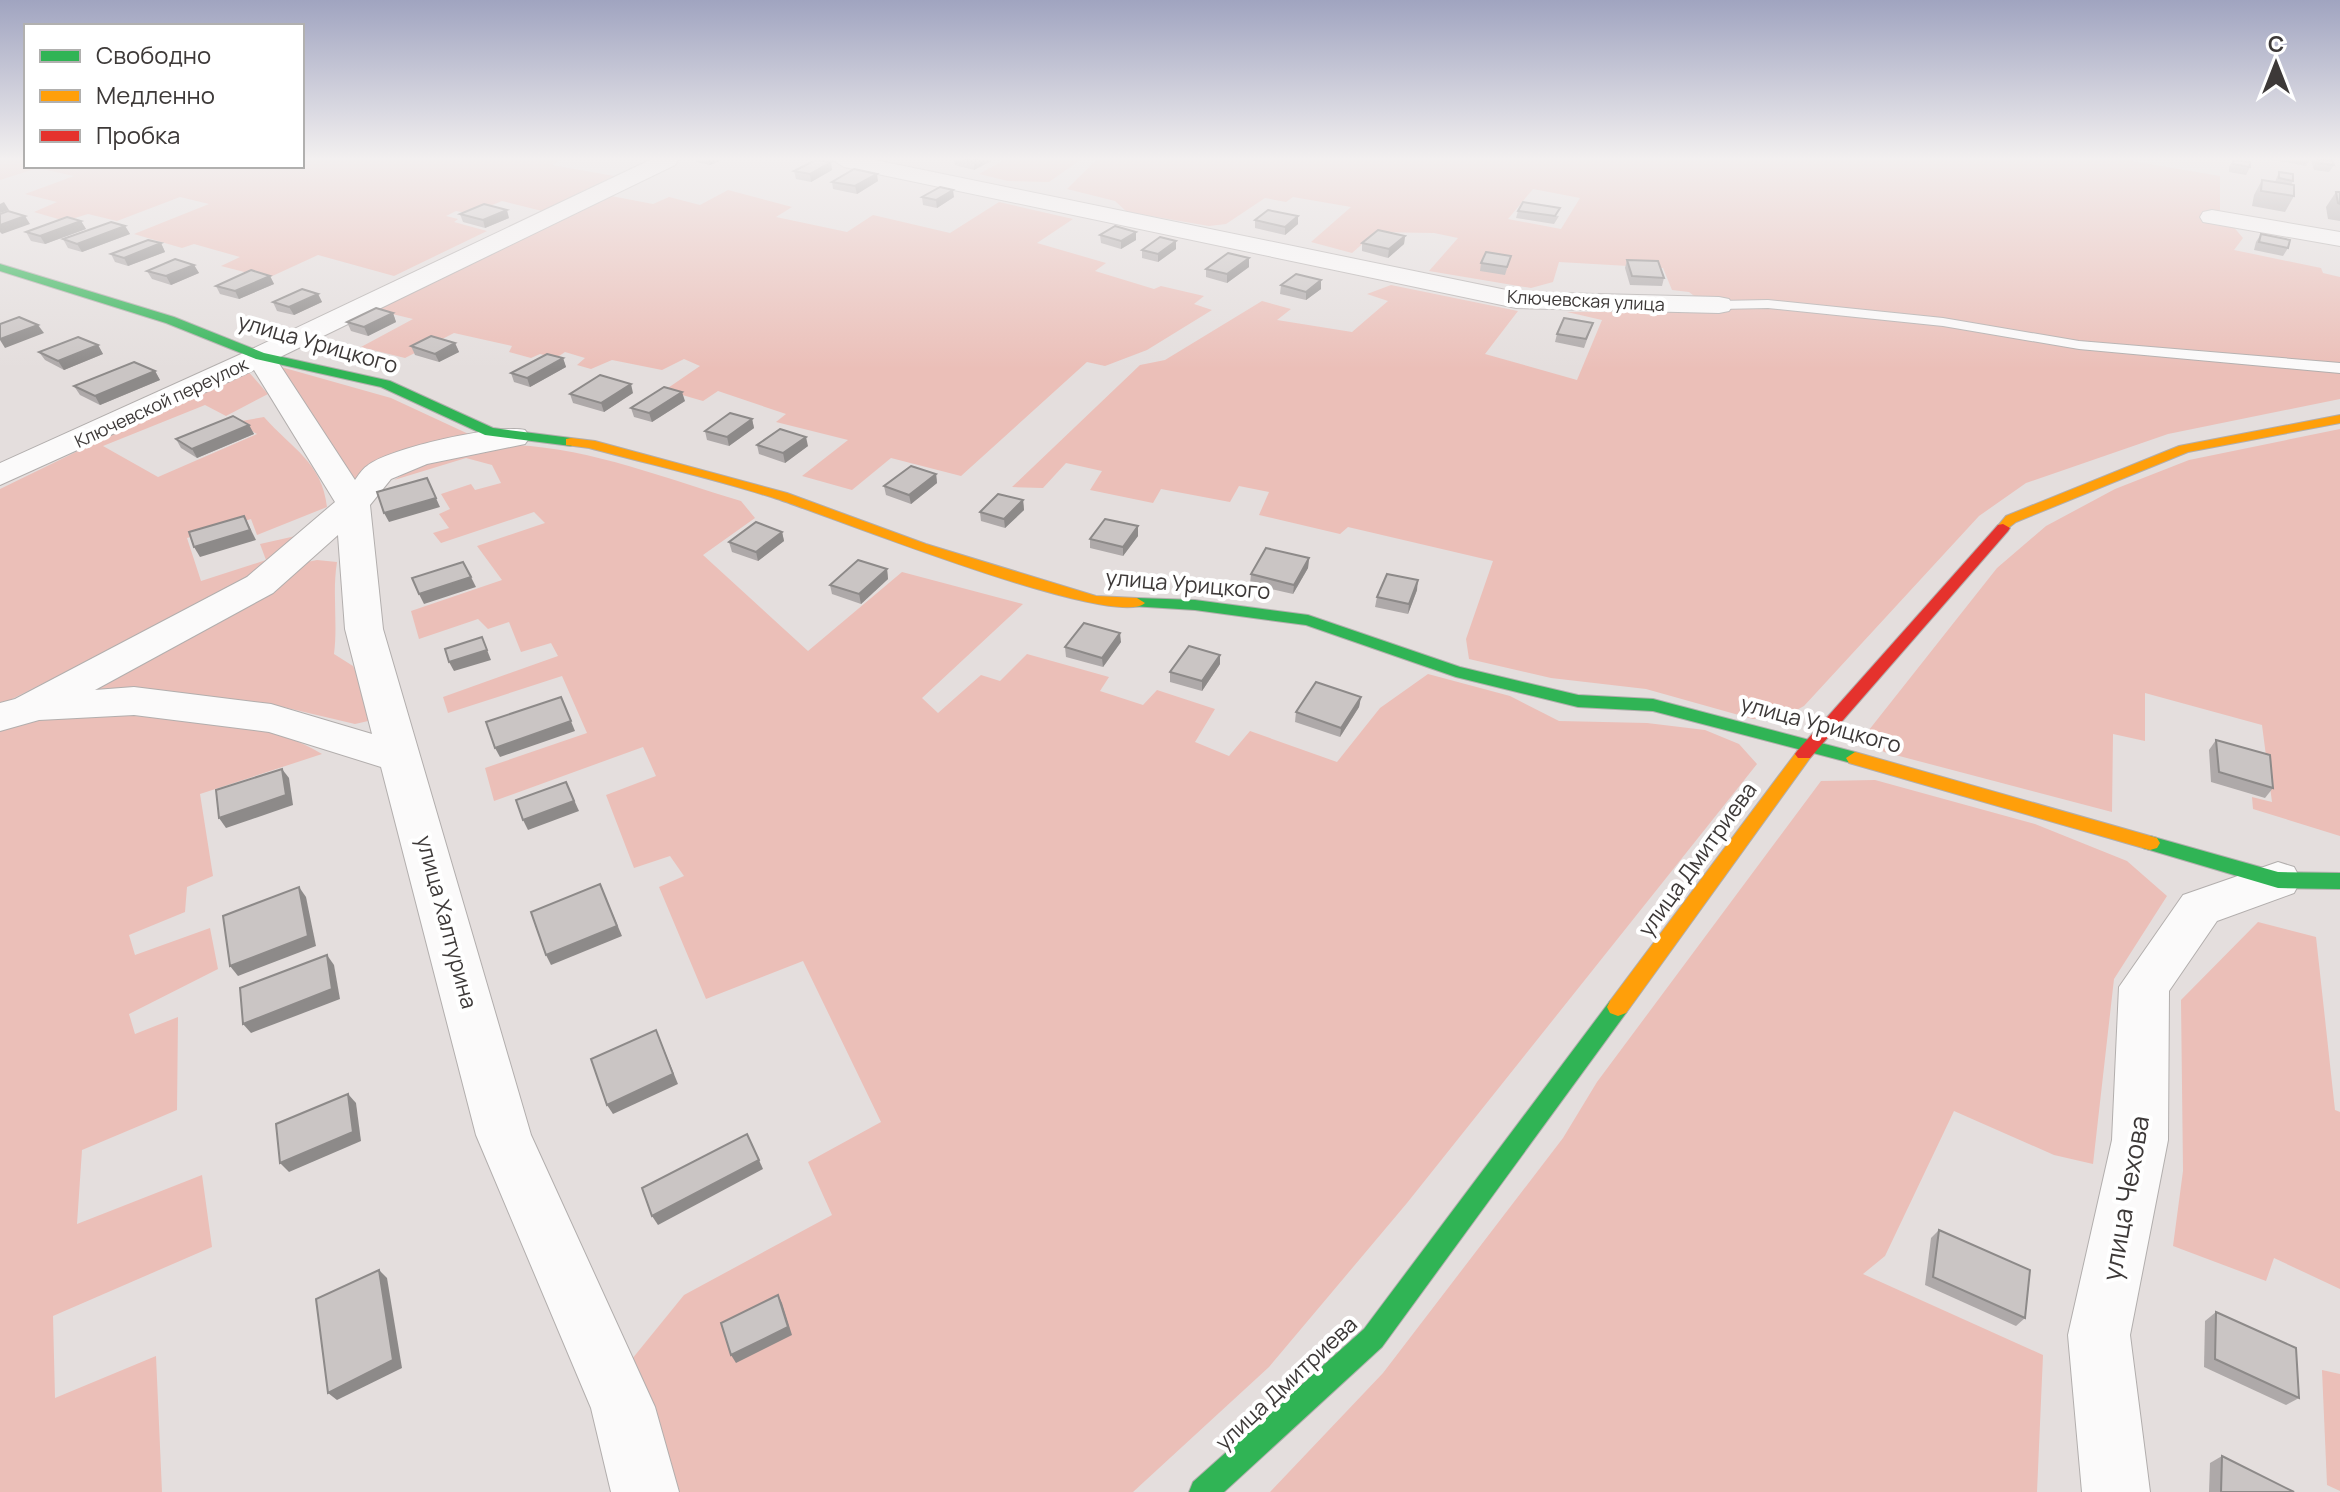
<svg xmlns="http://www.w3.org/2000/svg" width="2340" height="1492" viewBox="0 0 2340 1492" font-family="Manrope,sans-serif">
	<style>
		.green { fill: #ebbfb8; fill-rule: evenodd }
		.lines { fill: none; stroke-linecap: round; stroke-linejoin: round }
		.lane-casing { stroke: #b2aead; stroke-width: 2 }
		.street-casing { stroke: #b2aead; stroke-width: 2 }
		.fast-casing { stroke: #b2aead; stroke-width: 2 }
		.slow-casing { stroke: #b2aead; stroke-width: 2 }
		.jam-casing { stroke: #b2aead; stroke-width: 2 }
		.lane { fill: #fbfafa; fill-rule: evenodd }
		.street { fill: #fbfafa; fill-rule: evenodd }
		.fast { fill: #30b455; fill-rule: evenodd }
		.slow { fill: #ff9f0a; fill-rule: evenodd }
		.jam { fill: #e5322d; fill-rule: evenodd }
		.wall { fill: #aea9a9 }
		.shaded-wall { fill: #8d8a89 }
		.building { fill: #cac5c4; stroke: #8d8a89; stroke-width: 2 }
		.labels { text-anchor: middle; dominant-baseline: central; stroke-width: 8; stroke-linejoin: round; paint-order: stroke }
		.far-street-label { font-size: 18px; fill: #3d3938; stroke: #fff }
		.street-label { font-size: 22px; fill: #3d3938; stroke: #fff }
		.near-street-label { font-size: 26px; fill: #3d3938; stroke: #fff }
	</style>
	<rect width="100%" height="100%" fill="#e4dedd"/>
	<g class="green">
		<polygon points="0,160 26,160 26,166 302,166 302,160 561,160 552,165 614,176 542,211 502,201 471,214 456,211 446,216 458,219 454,222 487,231 394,276 318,255 268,278 221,266 240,257 194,244 182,248 134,234 209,204 180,197 117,221 88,214 65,221 34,212 57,202 25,194 74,176 38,168 0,180"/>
		<polygon points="1004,160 1080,160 1049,182 1008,181 979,174"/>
		<path d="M1096,160H2126L2220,176V211L2243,238L2234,250L2321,268L2323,273L2340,277V399L2168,434L2026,483L1979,516L1804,706L1784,717L1753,719L1646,689L1551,678L1469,659L1466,639L1493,561L1348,527L1340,534L1259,515L1269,492L1239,486L1230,502L1161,489L1153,503L1090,490L1102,471L1066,463L1043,488L1012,487L1140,365L1165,360L1262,301L1291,309L1277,320L1352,332L1388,301L1367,294L1391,285L1518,311L1485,354L1577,380L1602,320L1567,312L1714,311L1689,292L1672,290L1663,268L1559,262L1553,282L1531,288L1429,271L1458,238L1434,233L1376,232L1352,253L1311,242L1351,207L1293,197L1286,202L1265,198L1226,224L1209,226L1127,212L1115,201L1067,189ZM1533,189L1580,198L1561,229L1508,219Z"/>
		<polygon points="728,190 792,207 776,217 847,232 873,215 950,233 999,202 1073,219 1037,243 1106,263 1095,271 1154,289 1161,286 1204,296 1194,304 1212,310 1147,350 1105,366 1087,362 961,476 891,458 852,490 802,476 848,440 776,422 786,414 718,391 703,401 665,390 700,366 684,359 662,370 612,360 591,369 577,365 585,358 565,352 556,358 540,354 531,358 509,352 512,346 454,333 405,358 361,347 413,319 376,310 611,196 653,204 669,197 700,205"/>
		<polygon points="281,367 391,398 475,437 357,486 288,383"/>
		<path d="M246,369L268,394L226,416L205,405L103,446L158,477L257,434L236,422L264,417C292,449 322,462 327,507L257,535L251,519L187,538L201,581L266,560L260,544L309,533L264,573L0,705V489Z"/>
		<polygon points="2340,429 2340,836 2253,809 2252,797 2272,802 2262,725 2145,693 2145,741 2113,734 2112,812 1884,752 1865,735 1997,568 2046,526 2115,489 2189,460"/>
		<path d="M516,445C593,449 667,479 741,501L755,518L703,555L808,651L902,572L1023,604L922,698L938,713L981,675L1000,681L1027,654L1109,677L1100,691L1143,705L1157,690L1215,709L1195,742L1229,756L1250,731L1337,762L1380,708L1428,674L1510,696L1559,721L1647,723L1705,730L1739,744L1757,764L1407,1203L1269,1367L1133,1492H680L632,1359L684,1295L832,1215L808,1162L881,1122L803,961L706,999L659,887L684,876L670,856L634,868L606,795L656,776L643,747L494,801L485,768L587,733L562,676L448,713L443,697L558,656L551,643L521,652L509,622L488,629L478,619L419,639L411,611L502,580L477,546L545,523L534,512L441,543L433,533L449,528L439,514L450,509L441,494L471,484L475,490L501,483L492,465L466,458L394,480L422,463Z"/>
		<path d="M317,560L337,562C332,593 338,623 334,654L353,666L377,719L355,724L283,707L172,692L68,698L297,564Z"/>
		<path d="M98,713C177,722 252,712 322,754L200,794L213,876L187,887L185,912L129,935L135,955L210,928L218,969L129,1014L135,1034L178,1017L177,1110L82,1150L77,1224L202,1175L212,1247L53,1316L55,1398L156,1356L162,1492H0V729L52,717Z"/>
		<polygon points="1875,780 2035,824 2127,861 2167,896 2114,979 2093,1164 2054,1155 1954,1111 1885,1256 1863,1274 2043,1355 2037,1492 1270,1492 1383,1373 1563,1138 1597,1082 1821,781"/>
		<polygon points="2258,922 2316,937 2335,1110 2340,1112 2340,1289 2274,1258 2266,1281 2173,1246 2183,1171 2181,1000"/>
		<polygon points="2322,1370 2340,1374 2340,1491 2327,1485"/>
	</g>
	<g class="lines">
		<defs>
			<polygon id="lane" points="1768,300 1943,318 2079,341 2340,363 2340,373 2079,349 1943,326 1768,308 1719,309 1712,305 1719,301"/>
			<g id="street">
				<path d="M650,160H678L675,165L276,359L355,480C358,476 362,469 367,466C389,448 498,424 525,430L530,437L525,444L427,464L391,479L370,505L383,629L531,1135L655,1407L679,1492H611L591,1408L476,1135L381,767L269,732L134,715L39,720L0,731V703L15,699L247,577L335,502L254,370L0,485V463L250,350ZM338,535L345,629L372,734L271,704L134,687L95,690L273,593Z"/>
				<polygon points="833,160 875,160 1516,292 1719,297 1729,299 1733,305 1729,311 1719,313 1516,308 844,167"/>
				<polygon points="2212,210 2340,232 2340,246 2203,222 2200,217 2203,212"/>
				<polygon points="2278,862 2294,867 2301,880 2294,893 2217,921 2169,991 2168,1140 2130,1335 2150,1492 2082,1492 2068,1335 2112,1140 2119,987 2183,895"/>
			</g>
			<g id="fast">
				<polygon points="0,264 174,317 264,353 390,381 493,428 571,438 578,442 571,446 485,435 381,387 256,359 166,323 0,271"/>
				<polygon points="1137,598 1195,600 1308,615 1460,667 1578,695 1653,699 1855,752 1864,758 1855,764 1653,711 1578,707 1456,677 1306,625 1195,610 1131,606 1129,603 1131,600"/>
				<polygon points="2150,836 2278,872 2340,873 2340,889 2278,888 2143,848 2140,843 2143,838"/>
				<polygon points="1618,998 1626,1001 1629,1007 1626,1013 1382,1347 1224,1492 1189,1492 1193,1482 1364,1329 1610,1001"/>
			</g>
			<g id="slow">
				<polygon points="2340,415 2340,423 2188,452 2016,522 2003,532 1996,528 2006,516 2179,446"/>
				<path d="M571,438L595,441L787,493L926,544L1096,596L1137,598L1145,603C1115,631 827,515 777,499C715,479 652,465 589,448L566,445V439Z"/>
				<polygon points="1804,748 1810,750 1813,754 1810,758 1626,1013 1618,1016 1610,1013 1607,1007 1610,1001 1798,750"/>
				<polygon points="1855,752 2150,836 2157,838 2160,843 2157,848 2150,850 1849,763 1846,758"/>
			</g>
			<polygon id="jam" points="2003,524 2010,528 2008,531 1810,758 1798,758 1795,754 1798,750 1998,525"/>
		</defs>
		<use href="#lane" class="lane-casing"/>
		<use href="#street" class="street-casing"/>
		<use href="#fast" class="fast-casing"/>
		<use href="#slow" class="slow-casing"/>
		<use href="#jam" class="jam-casing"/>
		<use href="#lane" class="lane"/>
		<use href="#street" class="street"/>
		<use href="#fast" class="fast"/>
		<use href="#slow" class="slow"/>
		<use href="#jam" class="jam"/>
	</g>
	<g class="wall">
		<polygon points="695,160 722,160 710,165 696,162"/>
		<polygon points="954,160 991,160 991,161 974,170 955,165"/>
		<polygon points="2233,160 2250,167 2246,175 2229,172 2229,167"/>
		<polygon points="2273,160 2310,160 2306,166"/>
		<polygon points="2311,160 2332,160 2334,165 2329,172 2314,170"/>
		<polygon points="832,170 811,182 796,179 794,171"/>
		<polygon points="2279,172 2293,181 2291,185 2294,196 2285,212 2252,206 2254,195 2262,180 2275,182"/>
		<polygon points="878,181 857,194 833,189 832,182"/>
		<polygon points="2336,192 2340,192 2340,221 2328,219 2326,207"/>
		<polygon points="922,197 954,197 937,208 923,205"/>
		<polygon points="1518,211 1559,216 1554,224 1516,218"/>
		<polygon points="460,214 509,218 485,228 463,222"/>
		<polygon points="1255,220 1298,224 1285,235 1255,228"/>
		<polygon points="81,221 86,229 45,244 31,241 26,232"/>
		<polygon points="125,226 130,234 82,252 68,248 63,239"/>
		<polygon points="1136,232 1136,240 1121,249 1101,243 1100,235"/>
		<polygon points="2261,234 2288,248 2283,256 2254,250 2256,242"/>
		<polygon points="1405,236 1404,244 1388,258 1362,251 1362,243"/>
		<polygon points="1176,241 1176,249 1158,262 1142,258 1142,250"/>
		<polygon points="161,243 165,252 128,266 115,262 111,254"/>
		<polygon points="1511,256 1505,275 1480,271 1481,263"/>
		<polygon points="1627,260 1664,278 1662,286 1630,285 1625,268"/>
		<polygon points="194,265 199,273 171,285 152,279 147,271"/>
		<polygon points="1249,267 1227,283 1206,277 1206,269"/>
		<polygon points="270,276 274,284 239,299 220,294 216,286"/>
		<polygon points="1281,285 1321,289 1306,300 1280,294"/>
		<polygon points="318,294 322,302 294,315 277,311 273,302"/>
		<polygon points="393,313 396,322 368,336 351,331 347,322"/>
		<polygon points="1593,323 1584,348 1555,342 1557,334"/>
		<polygon points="455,343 459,352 439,362 415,355 411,346"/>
		<polygon points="98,345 103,354 64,370 45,360 39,352"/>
		<polygon points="563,358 566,367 530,387 514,382 511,373"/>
		<polygon points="155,371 160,380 100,405 80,395 74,386"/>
		<polygon points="633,393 604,412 573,403 570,394"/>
		<polygon points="685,401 652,422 634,417 631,408"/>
		<polygon points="752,419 754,428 729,446 707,440 705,431"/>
		<polygon points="249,425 254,434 197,458 181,448 176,439"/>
		<polygon points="757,445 808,446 785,463 759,454"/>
		<polygon points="936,474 937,483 911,504 886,495 884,486"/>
		<polygon points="1023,500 1024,510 1005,528 981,521 980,512"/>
		<polygon points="782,532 784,541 758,561 732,552 729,542"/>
		<polygon points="1138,536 1123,556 1090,548 1090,539"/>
		<polygon points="1309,558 1308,568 1293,594 1250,584 1251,574"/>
		<polygon points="887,569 888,579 861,604 832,594 830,585"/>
		<polygon points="1417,590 1408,614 1375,607 1377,597"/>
		<polygon points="1121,642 1103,667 1066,657 1065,647"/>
		<polygon points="1220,664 1202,691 1170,682 1170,672"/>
		<polygon points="1361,697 1359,707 1340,737 1295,722 1296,712"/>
		<polygon points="2216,740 2273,788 2265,798 2211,782 2209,750"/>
		<polygon points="1939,1230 2025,1318 2016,1326 1925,1285 1931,1238"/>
		<polygon points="2216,1312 2299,1398 2286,1405 2204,1367 2205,1321"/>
		<polygon points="2222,1456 2294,1492 2209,1492 2210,1463"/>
	</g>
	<g class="shaded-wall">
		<polygon points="709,160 722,160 710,165"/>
		<polygon points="979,160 991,160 991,161 974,170 974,162"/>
		<polygon points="831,162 832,170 811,182 810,174"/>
		<polygon points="877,174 878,181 857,194 855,186"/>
		<polygon points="953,190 954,197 937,208 936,200"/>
		<polygon points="4,202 9,210 0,213 0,204"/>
		<polygon points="507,210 509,218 485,228 483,220"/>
		<polygon points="25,216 30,224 2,234 0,232 0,225"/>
		<polygon points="1298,216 1298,224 1285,235 1285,227"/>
		<polygon points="81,221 86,229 45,244 40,236"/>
		<polygon points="125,226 130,234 82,252 77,244"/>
		<polygon points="1136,232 1136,240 1121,249 1121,241"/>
		<polygon points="1405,236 1404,244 1388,258 1389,249"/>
		<polygon points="1176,241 1176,249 1158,262 1158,254"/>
		<polygon points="161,243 165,252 128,266 124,258"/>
		<polygon points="1249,258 1249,267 1227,283 1227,274"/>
		<polygon points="194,265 199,273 171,285 166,276"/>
		<polygon points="270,276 274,284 239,299 235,291"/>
		<polygon points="1321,280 1321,289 1306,300 1306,292"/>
		<polygon points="318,294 322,302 294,315 289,307"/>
		<polygon points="393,313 396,322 368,336 364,327"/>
		<polygon points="38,325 44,333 5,348 0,340 0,339"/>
		<polygon points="455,343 459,352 439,362 435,354"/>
		<polygon points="98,345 103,354 64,370 58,361"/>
		<polygon points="563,358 566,367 530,387 527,378"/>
		<polygon points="155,371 160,380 100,405 95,396"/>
		<polygon points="631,384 633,393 604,412 601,403"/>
		<polygon points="682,392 685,401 652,422 649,413"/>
		<polygon points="752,419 754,428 729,446 727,437"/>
		<polygon points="249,425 254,434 197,458 192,449"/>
		<polygon points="806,437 808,446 785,463 783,453"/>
		<polygon points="936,474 937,483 911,504 909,495"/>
		<polygon points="427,478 440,507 389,522 384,513"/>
		<polygon points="1023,500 1024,510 1005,528 1004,519"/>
		<polygon points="244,516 256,540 200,557 194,547"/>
		<polygon points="1138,526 1138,536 1123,556 1123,547"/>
		<polygon points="782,532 784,541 758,561 756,552"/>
		<polygon points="1309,558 1308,568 1293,594 1294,585"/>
		<polygon points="887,569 888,579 861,604 859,594"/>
		<polygon points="471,577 476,587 424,604 419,594"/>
		<polygon points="1418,580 1417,590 1408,614 1409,604"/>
		<polygon points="1120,633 1121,642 1103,667 1102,658"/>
		<polygon points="482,637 491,660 454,671 449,662"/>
		<polygon points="1220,655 1220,664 1202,691 1202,681"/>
		<polygon points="561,697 575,731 500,757 495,748"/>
		<polygon points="1361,697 1359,707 1340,737 1341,728"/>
		<polygon points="282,769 289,778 293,805 226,828 219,818"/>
		<polygon points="566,782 579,811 528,830 523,820"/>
		<polygon points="600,884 622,936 551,965 546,955"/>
		<polygon points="299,887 306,897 316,946 238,976 230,966"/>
		<polygon points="327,955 334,965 340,999 251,1033 243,1024"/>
		<polygon points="656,1030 678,1084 613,1114 607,1105"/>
		<polygon points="348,1094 356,1103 361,1141 289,1172 280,1163"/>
		<polygon points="759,1160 763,1169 658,1225 652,1216"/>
		<polygon points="379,1270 387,1278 402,1368 337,1400 328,1393"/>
		<polygon points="778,1295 782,1303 792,1335 736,1363 731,1355"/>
	</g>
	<g class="building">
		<polygon points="815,160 831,162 810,174 794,171"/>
		<polygon points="962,160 979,160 974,162"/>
		<polygon points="2233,160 2250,162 2250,167 2233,164"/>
		<polygon points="2318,160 2332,160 2334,165 2318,163"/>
		<polygon points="854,169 877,174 855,186 832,182"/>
		<polygon points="2279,172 2293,174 2293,181 2279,178"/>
		<polygon points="2262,180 2294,185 2294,196 2261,191"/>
		<polygon points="940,187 953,190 936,200 922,197"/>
		<polygon points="2336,192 2340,192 2340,204 2338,203"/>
		<polygon points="1523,202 1560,208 1555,216 1518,211"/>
		<polygon points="484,204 507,210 483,220 460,214"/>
		<polygon points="1268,210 1298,216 1285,227 1255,220"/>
		<polygon points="8,211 25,216 0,225 0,214"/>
		<polygon points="67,217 81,221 40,236 26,232"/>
		<polygon points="111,222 125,226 77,244 63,239"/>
		<polygon points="1115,226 1136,232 1121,241 1100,235"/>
		<polygon points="1378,230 1405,236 1389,249 1362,243"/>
		<polygon points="2261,234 2290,240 2288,248 2259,242"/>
		<polygon points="1160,237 1176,241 1158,254 1142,250"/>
		<polygon points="148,240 161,243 124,258 111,254"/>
		<polygon points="1486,252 1511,256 1507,267 1481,263"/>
		<polygon points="1228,253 1249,258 1227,274 1206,269"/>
		<polygon points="175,259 194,265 166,276 147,271"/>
		<polygon points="1627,260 1658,261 1664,278 1632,276"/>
		<polygon points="251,270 270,276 235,291 216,286"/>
		<polygon points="1296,274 1321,280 1306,292 1281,285"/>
		<polygon points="302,289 318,294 289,307 273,302"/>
		<polygon points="376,308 393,313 364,327 347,322"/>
		<polygon points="19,317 38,325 0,339 0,324"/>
		<polygon points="1564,318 1593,323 1586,339 1557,334"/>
		<polygon points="431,336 455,343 435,354 411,346"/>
		<polygon points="78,337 98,345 58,361 39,352"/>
		<polygon points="547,354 563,358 527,378 511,373"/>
		<polygon points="134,362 155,371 95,396 74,386"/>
		<polygon points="600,375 631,384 601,403 570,394"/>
		<polygon points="664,387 682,392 649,413 631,408"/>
		<polygon points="730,413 752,419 727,437 705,431"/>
		<polygon points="233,416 249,425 192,449 176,439"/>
		<polygon points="780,429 806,437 783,453 757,445"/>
		<polygon points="911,466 936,474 909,495 884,486"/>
		<polygon points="427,478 436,498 384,513 377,492"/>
		<polygon points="998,494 1023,500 1004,519 980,512"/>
		<polygon points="244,516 250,530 194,547 189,532"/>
		<polygon points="1105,519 1138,526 1123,547 1090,539"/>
		<polygon points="756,522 782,532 756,552 729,542"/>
		<polygon points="1266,548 1309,558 1294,585 1251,574"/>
		<polygon points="858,560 887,569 859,594 830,585"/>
		<polygon points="463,562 471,577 419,594 412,578"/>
		<polygon points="1387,574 1418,580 1409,604 1377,597"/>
		<polygon points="1084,623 1120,633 1102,658 1065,647"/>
		<polygon points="482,637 487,650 449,662 445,649"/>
		<polygon points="1189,646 1220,655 1202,681 1170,672"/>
		<polygon points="1316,682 1361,697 1341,728 1296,712"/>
		<polygon points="561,697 571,721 495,748 486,722"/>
		<polygon points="2216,740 2270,755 2273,788 2219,772"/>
		<polygon points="282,769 286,795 219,818 216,790"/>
		<polygon points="566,782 574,801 523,820 516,800"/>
		<polygon points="600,884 617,926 546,955 531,912"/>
		<polygon points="299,887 308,936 230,966 223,916"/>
		<polygon points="327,955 332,989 243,1024 240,988"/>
		<polygon points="656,1030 673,1074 607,1105 591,1059"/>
		<polygon points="348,1094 353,1132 280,1163 276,1124"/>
		<polygon points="747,1134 759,1160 652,1216 642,1188"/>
		<polygon points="1939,1230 2030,1270 2025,1318 1933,1277"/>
		<polygon points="379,1270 393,1360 328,1393 316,1299"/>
		<polygon points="778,1295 788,1327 731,1355 721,1323"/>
		<polygon points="2216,1312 2296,1348 2299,1398 2215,1359"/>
		<polygon points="2222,1456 2294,1492 2221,1492"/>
	</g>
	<linearGradient id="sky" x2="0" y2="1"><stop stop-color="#a0a4c0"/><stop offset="0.43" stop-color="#f3f0f0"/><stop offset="1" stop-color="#f3f0f0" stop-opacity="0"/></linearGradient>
	<rect width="2340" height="369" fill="url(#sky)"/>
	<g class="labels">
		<g class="far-street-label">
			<text transform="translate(1586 300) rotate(3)">Ключевская улица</text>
			<text transform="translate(161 402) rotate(-25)">Ключевской переулок</text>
		</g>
		<g class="street-label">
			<text transform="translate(318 343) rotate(16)">улица Урицкого</text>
			<text transform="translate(1188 584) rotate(5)">улица Урицкого</text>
			<text transform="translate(1821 724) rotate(15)">улица Урицкого</text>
			<text transform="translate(1697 859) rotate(-54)">улица Дмитриева</text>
			<text transform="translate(447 922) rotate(75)">улица Халтурина</text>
			<text transform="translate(1286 1383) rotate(-43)">улица Дмитриева</text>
		</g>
		<g class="near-street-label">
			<text transform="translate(2125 1198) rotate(-80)">улица Чехова</text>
		</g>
	</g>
	<rect x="24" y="24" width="280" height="144" fill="#ffffff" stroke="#b1b0af" stroke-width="2"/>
	<rect x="40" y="50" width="40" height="12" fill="#30b455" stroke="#b1b0af" stroke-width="2"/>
	<text x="96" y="64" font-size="24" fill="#3d3938">Свободно</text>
	<rect x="40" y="90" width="40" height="12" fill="#ff9f0a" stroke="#b1b0af" stroke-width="2"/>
	<text x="96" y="104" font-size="24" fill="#3d3938">Медленно</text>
	<rect x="40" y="130" width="40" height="12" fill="#e5322d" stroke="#b1b0af" stroke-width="2"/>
	<text x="96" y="144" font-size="24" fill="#3d3938">Пробка</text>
	<g transform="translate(2276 64)" stroke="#ffffff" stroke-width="6" paint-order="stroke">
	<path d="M0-6L14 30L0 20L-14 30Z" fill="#3d3938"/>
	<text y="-12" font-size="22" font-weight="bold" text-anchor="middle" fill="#3d3938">С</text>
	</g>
</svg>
